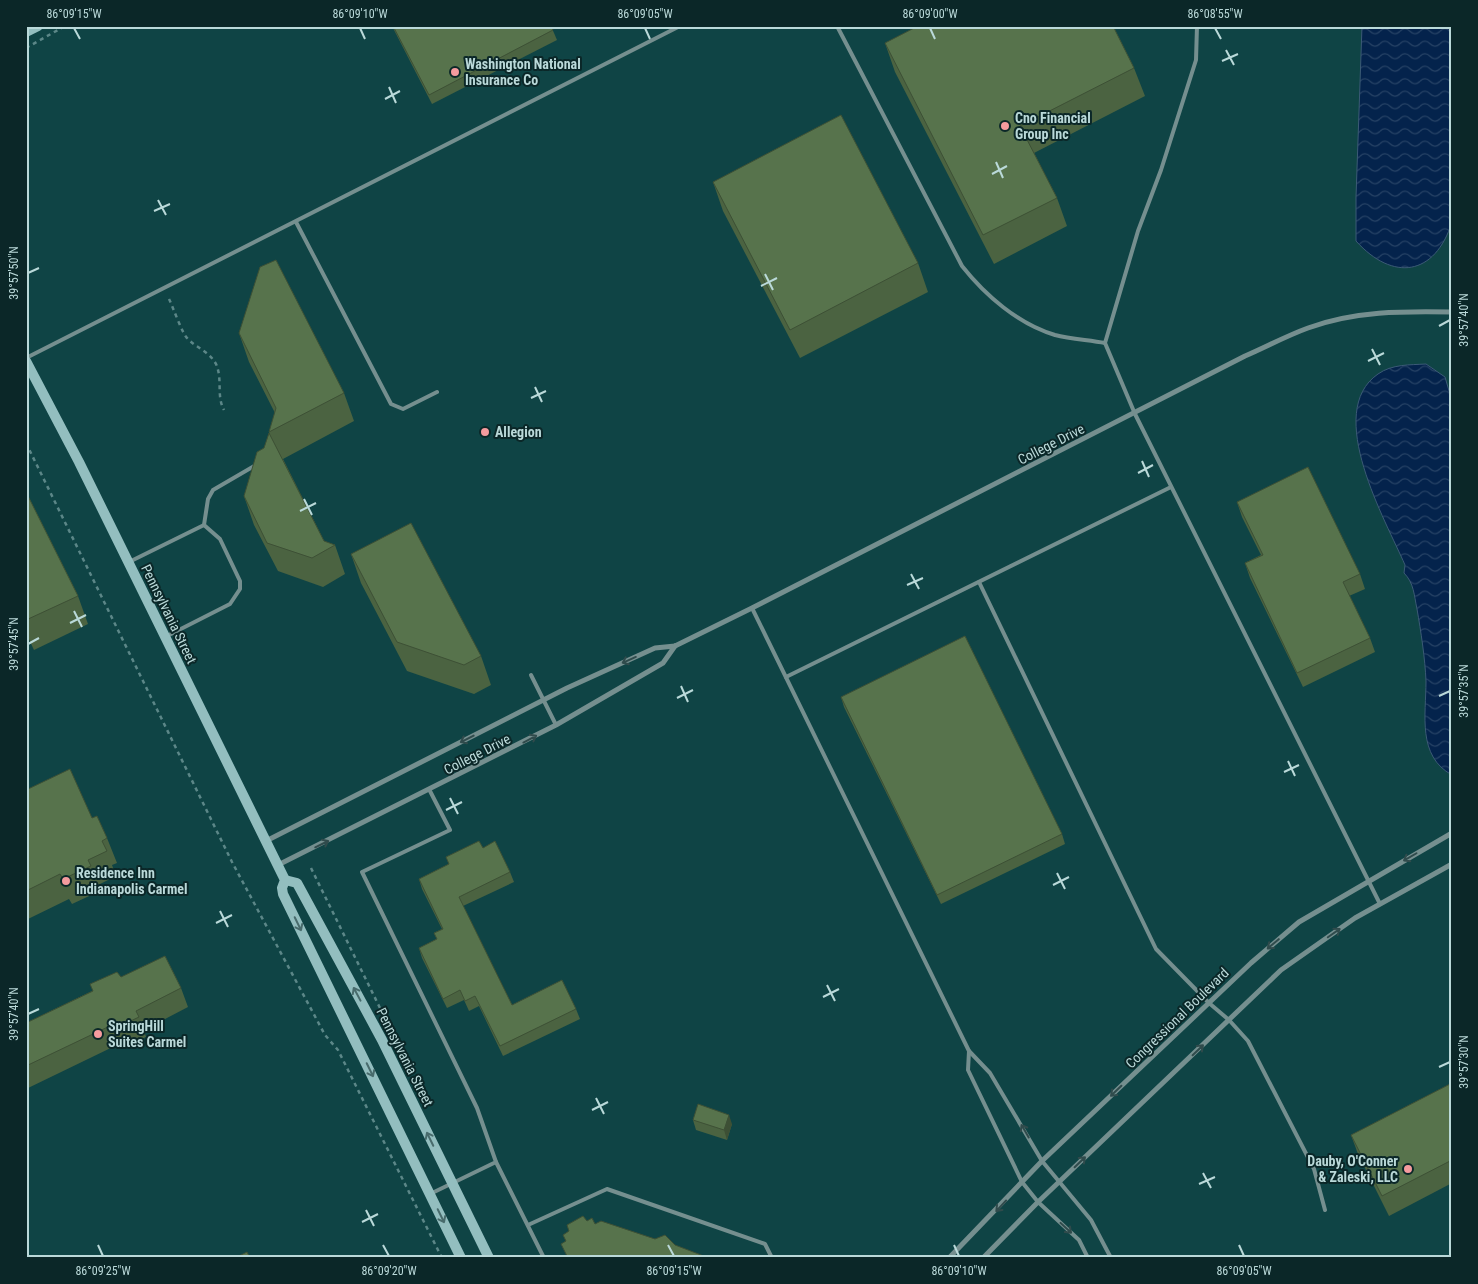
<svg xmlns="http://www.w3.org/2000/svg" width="1478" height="1284" viewBox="0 0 1478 1284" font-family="'Roboto Condensed',sans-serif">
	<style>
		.water { fill: url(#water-waves); stroke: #3b5a76 }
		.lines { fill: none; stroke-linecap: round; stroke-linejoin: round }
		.path { stroke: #5c8788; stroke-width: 2.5; stroke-dasharray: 4 4; stroke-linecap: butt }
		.lane { stroke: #758f8f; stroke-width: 4 }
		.street { stroke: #758f8f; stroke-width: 5 }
		.secondary { stroke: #93bebf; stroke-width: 10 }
		.wall { fill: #4b6341 }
		.shaded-wall { fill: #3d5035 }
		.building { fill: #57734c; stroke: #3d5035 }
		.oneway { stroke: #304b4c }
		.oneway2 { stroke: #486b6c }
		.ticks { fill: none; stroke: #bad9d9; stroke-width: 2 }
		.poi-dot { fill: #f59b9e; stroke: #0b2728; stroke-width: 2 }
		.labels { text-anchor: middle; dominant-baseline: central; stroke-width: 4; stroke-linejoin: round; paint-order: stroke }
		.poi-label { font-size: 14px; font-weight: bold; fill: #bad9d9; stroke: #0b2728; text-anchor: start }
		.street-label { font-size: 14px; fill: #bad9d9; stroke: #0b2728 }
		.neatline { fill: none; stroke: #bad9d9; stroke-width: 2 }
		.ticks-label { font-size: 12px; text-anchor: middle; fill: #bad9d9 }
	</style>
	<defs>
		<pattern id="water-waves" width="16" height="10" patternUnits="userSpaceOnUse" patternTransform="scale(1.25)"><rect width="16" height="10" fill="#04234c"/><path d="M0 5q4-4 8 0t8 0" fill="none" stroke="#264265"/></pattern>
	</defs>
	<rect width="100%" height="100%" fill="#0f4445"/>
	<g class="water">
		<path d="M1362,26H1452V222C1435,276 1393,282 1356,241V197Z"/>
		<path d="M1426,364L1445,377L1452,401V775C1417,756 1426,715 1426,681C1425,658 1421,632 1417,609C1414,595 1414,583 1404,573L1405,565C1386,521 1323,412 1378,374C1392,364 1410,365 1426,364Z"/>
	</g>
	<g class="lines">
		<g class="path">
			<polyline points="26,48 65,26"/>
			<path d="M169,299C173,307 182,333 187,338C196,348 209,351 216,364C223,380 216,395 224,410"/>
			<polyline points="26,443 232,862 325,1035 338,1050 442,1258"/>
			<polyline points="311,868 380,1008"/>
		</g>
		<g class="lane">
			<path d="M837,26L962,266C985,295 1018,324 1055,335C1071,339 1089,340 1105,343"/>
			<polyline points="1197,26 1196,60 1161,170 1138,231 1105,343 1135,414 1380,904"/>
			<polyline points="296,222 391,404 403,409 437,392"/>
			<polyline points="26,358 680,26"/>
			<polyline points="129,562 204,525 208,499 213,490 256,465"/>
			<polyline points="979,582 1156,949 1209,1003 1229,1020 1248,1041 1314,1169 1325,1210"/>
			<polyline points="752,608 969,1051 990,1073 1042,1161 1091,1220 1111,1258"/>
			<polyline points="167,636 230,604 240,589 240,581 220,539 204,525"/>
			<polyline points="531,675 556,725"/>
			<polyline points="786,677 1171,487"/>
			<polyline points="430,791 450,830 362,872 477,1108 496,1162 430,1194"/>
			<polyline points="969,1051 968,1070 1022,1182 1038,1202 1079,1240 1088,1258"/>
			<polyline points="496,1162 544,1258"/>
			<polyline points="528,1225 607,1189 765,1244 772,1258"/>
		</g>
		<g class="street">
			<path d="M266,841L567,688L655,648L675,646L752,608L1245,356C1266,347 1286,336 1308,328C1354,311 1403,311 1452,312"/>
			<polyline points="278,865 556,725 663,663 675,646"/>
			<polyline points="949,1258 1042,1161 1251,963 1299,922 1452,833"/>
			<polyline points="983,1258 1038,1202 1281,970 1355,918 1452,864"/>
		</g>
		<g class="secondary">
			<polyline points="26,32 38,26"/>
			<polyline points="26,361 79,462 285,880 282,888 283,894 461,1258"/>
			<polyline points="285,880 297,883 382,1040 489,1258"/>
		</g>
	</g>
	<g class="wall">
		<polygon points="392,26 551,26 557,40 432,104"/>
		<polygon points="885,43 1134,68 1145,96 1034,153 1057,198 1067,226 994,264 895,72"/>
		<polygon points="713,182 918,263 928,292 800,358 723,211"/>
		<polygon points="239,333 344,393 354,421 283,459 324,541 335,545 345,574 323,587 278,571 254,525 244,496 270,436 269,432 275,413 249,362"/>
		<polygon points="26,492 78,596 88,624 34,650 26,633"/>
		<polygon points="1237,502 1360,574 1365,589 1349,596 1370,638 1375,652 1303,687 1250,578 1245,563 1261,555 1242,517"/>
		<polygon points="351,554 481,656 491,685 474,694 407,671 361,583"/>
		<polygon points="841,697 1062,834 1065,844 941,904 844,707"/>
		<polygon points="26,790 92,818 107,838 117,863 112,865 116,876 98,885 100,891 72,904 69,899 28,919 26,915"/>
		<polygon points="483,848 510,872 514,882 463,906 512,1005 576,1009 580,1019 503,1056 479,1006 469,1011 464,1000 447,1008 422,958 419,948 437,939 434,933 442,929 422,889 419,879 449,864 446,857"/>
		<polygon points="121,977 181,988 188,1007 144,1030 146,1037 121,1048 119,1044 26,1089 26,1023"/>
		<polygon points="1452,1083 1452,1183 1389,1216 1358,1154 1351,1135"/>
		<polygon points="693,1120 732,1124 727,1140 696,1130"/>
	</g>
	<polygon class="shaded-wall" points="729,1115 732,1124 727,1140 724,1130"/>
	<g class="building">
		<polygon points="393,26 551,26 553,30 429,95"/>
		<polygon points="918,26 1113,26 1134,68 1020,126 1057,198 983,235 885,43"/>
		<polygon points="841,115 918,263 790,330 713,182"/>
		<polygon points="276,260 344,393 269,432 276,408 239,333 260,267"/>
		<polygon points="269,433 324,541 335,545 312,558 267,543 244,496 257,452 264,448"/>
		<polygon points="1308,467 1360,574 1343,582 1370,638 1297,673 1245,563 1263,555 1237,502"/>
		<polygon points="26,492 78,596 26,620"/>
		<polygon points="411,523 481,656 464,665 397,642 351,554"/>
		<polygon points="965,636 1062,834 937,895 841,697"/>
		<polygon points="70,769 92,818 97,816 107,838 102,841 107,851 88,860 91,866 63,879 60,874 26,891 26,790"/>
		<polygon points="479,841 483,848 495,841 510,872 459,897 512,1005 562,980 576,1009 500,1046 475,996 465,1001 460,990 443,999 419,948 437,939 434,933 443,929 419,879 449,864 446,857"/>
		<polygon points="165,956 181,988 136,1011 139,1017 114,1029 112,1025 26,1066 26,1023 93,991 90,984 117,972 121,977"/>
		<polygon points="1452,1083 1452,1160 1382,1196 1351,1135"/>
		<polygon points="698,1104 729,1115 724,1130 693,1120"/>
		<polygon points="583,1216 587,1221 592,1218 595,1224 601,1221 655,1239 665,1235 675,1245 709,1258 568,1258 561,1244 566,1241 563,1235 569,1231 567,1225"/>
		<polygon points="247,1252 250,1258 235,1258"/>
		<polygon points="1289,1255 1292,1258 1285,1258"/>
	</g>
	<defs><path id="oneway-shaft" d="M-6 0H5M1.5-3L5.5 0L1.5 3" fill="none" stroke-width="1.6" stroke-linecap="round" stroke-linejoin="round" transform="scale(1.25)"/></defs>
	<g class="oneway">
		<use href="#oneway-shaft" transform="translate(629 660) rotate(156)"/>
		<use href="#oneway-shaft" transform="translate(467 739) rotate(153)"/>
		<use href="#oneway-shaft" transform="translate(530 739) rotate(-28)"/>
		<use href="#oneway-shaft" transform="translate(322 844) rotate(-26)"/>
		<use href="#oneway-shaft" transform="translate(1410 857) rotate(150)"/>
		<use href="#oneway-shaft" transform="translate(1334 933) rotate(-35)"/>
		<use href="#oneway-shaft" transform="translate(1273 944) rotate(140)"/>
		<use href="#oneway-shaft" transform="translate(1198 1050) rotate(-44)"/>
		<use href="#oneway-shaft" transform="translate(1116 1091) rotate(136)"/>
		<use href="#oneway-shaft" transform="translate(1025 1131) rotate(-120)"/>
		<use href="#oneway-shaft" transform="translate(1080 1162) rotate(-44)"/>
		<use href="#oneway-shaft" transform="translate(1001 1206) rotate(133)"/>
		<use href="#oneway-shaft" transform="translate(1066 1228) rotate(43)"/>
	</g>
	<g class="oneway2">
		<use href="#oneway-shaft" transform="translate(298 924) rotate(64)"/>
		<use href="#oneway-shaft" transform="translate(357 994) rotate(-118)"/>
		<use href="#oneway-shaft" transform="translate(370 1070) rotate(64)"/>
		<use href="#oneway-shaft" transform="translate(430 1139) rotate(-116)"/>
		<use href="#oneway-shaft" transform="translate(441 1216) rotate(64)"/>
	</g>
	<path class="ticks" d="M74,28L80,39M360,28L365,39M645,28L650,39M930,28L935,39M1215,28L1221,39M1226,50L1234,65M1222,61L1238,54M389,87L396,103M385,99L400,91M996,162L1003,178M992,174L1007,166M158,200L166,215M154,211L170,204M28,273L39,268M765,274L773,290M761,286L777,278M1439,326L1450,320M1372,349L1380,365M1368,361L1384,353M535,387L542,402M531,398L546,391M1142,461L1149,477M1138,473L1153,465M304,499L312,515M300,511L316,503M911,574L919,589M907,585L923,578M74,611L82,627M70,623L86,615M28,644L39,638M681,686L688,702M1439,696L1450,691M677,698L693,690M1288,761L1295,776M1284,772L1299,765M450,798L458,814M446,810L462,802M1057,873L1065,889M1053,885L1069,877M220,911L228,927M216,923L232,915M827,985L835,1001M823,997L839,989M28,1014L39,1009M1439,1067L1450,1062M596,1098L604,1114M592,1110L608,1102M1203,1173L1211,1188M1199,1184L1215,1177M366,1210L374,1226M362,1222L378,1214M98,1245L103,1256M383,1245L389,1256M668,1245L674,1256M954,1245L959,1256M1239,1245L1244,1256"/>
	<g class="poi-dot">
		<circle cx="455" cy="72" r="5"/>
		<circle cx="1005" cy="126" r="5"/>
		<circle cx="485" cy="432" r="5"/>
		<circle cx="66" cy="881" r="5"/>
		<circle cx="98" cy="1034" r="5"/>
		<circle cx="1408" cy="1169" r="5"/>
	</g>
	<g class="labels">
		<g class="poi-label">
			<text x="465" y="64">Washington National<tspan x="465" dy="16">Insurance Co</tspan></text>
			<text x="1015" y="118">Cno Financial<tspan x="1015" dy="16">Group Inc</tspan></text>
			<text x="495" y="432">Allegion</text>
			<text x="76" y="873">Residence Inn<tspan x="76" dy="16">Indianapolis Carmel</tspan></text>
			<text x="108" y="1026">SpringHill<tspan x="108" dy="16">Suites Carmel</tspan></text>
			<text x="1398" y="1161" text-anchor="end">Dauby, O'Conner<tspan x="1398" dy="16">&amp; Zaleski, LLC</tspan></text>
		</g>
		<g class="street-label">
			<text transform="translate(1051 444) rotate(-27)">College Drive</text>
			<text transform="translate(169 614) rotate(64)">Pennsylvania Street</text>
			<text transform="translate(477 754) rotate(-27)">College Drive</text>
			<text transform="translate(1177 1018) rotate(-44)">Congressional Boulevard</text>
			<text transform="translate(405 1057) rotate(63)">Pennsylvania Street</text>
		</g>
	</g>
	<rect width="1478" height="1284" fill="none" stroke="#0b2728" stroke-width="55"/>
	<rect x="28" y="28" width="1422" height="1228" class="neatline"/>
	<g class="ticks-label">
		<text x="74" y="18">86°09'15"W</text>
		<text x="360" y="18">86°09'10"W</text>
		<text x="645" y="18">86°09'05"W</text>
		<text x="930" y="18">86°09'00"W</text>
		<text x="1215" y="18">86°08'55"W</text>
		<text transform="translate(14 273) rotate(-90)" y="4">39°57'50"N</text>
		<text transform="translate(1464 320) rotate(-90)" y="4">39°57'40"N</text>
		<text transform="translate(14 644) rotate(-90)" y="4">39°57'45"N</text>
		<text transform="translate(1464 691) rotate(-90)" y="4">39°57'35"N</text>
		<text transform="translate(14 1014) rotate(-90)" y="4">39°57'40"N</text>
		<text transform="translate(1464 1062) rotate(-90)" y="4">39°57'30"N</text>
		<text x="103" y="1275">86°09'25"W</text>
		<text x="389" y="1275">86°09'20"W</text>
		<text x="674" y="1275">86°09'15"W</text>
		<text x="959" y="1275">86°09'10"W</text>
		<text x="1244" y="1275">86°09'05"W</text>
	</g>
</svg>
